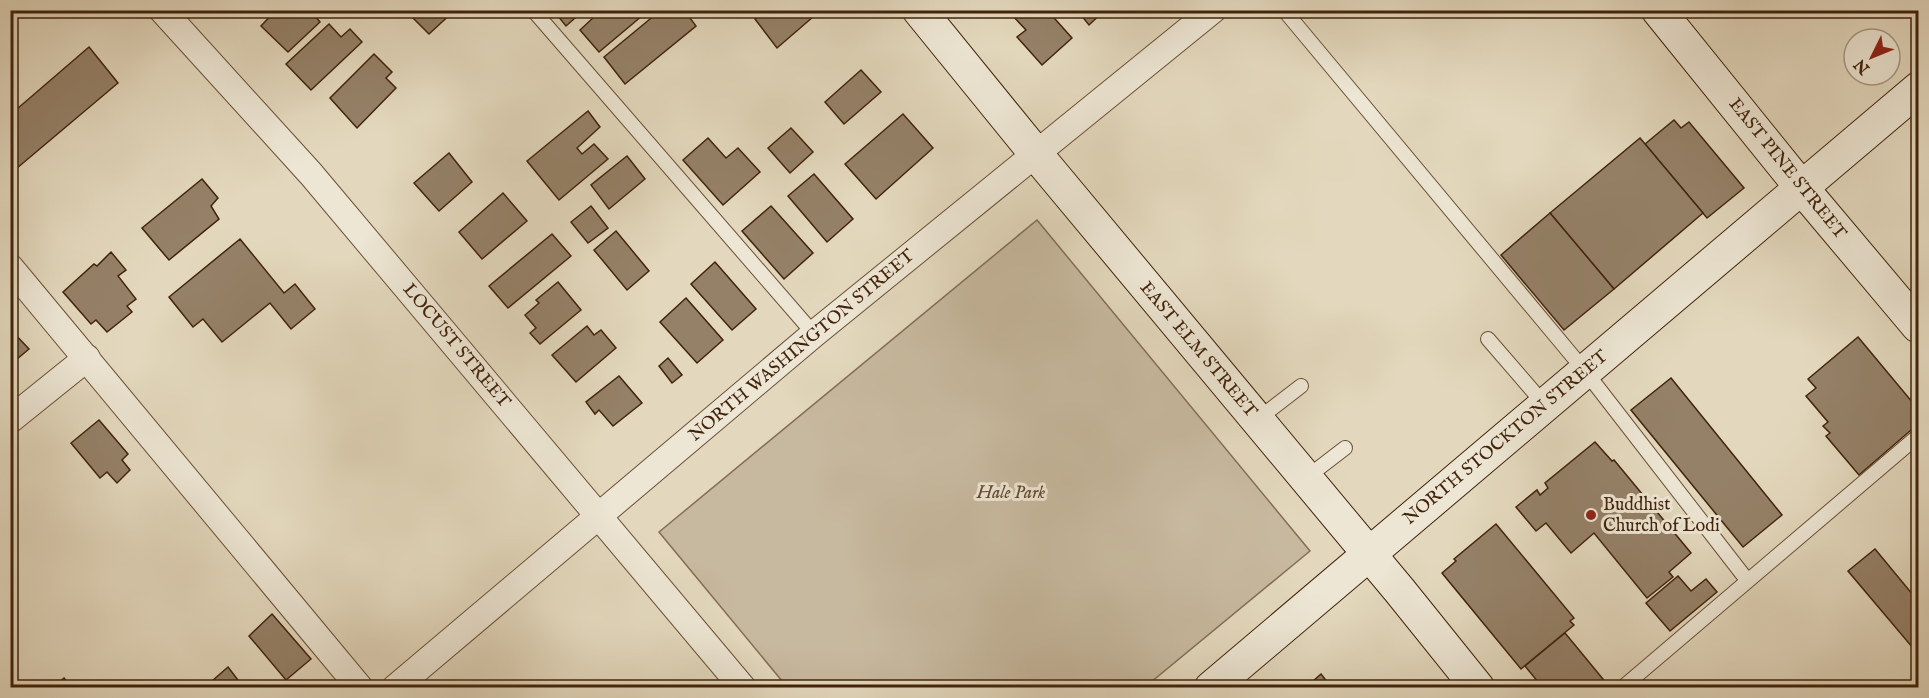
<svg xmlns="http://www.w3.org/2000/svg" width="1929" height="698" viewBox="0 0 1929 698" font-family="'IM FELL English',serif">
	<style>
		.green { fill: #c7b99f; stroke: #846e55; stroke-width: 1.5 }
		.building { fill: #958168; stroke: #41230b; stroke-width: 1.5 }
		.lines { fill: none; stroke-linecap: round; stroke-linejoin: round }
		.lane-casing { stroke: #6a5038; stroke-width: 16 }
		.street-casing { stroke: #6a5038; stroke-width: 28 }
		.secondary-casing { stroke: #41230b; stroke-width: 35 }
		.lane { stroke: #ede6d4; stroke-width: 14 }
		.street { stroke: #ede6d4; stroke-width: 26 }
		.secondary { stroke: #ede6d4; stroke-width: 33 }
		.poi-dot { fill: #8f2418; stroke: #ede6d4; stroke-width: 2 }
		.labels { text-anchor: middle; dominant-baseline: central; stroke-width: 6; stroke-linejoin: round; paint-order: stroke }
		.street-label { font-size: 18px; fill: #41230b; stroke: #ede6d4 }
		.park-label { font-size: 18px; font-style: italic; fill: #624830; stroke: #ede6d4 }
		.poi-label { font-size: 18px; fill: #41230b; stroke: #ede6d4; text-anchor: start }
	</style>
	<rect width="100%" height="100%" fill="#e3d8bd"/>
	<filter id="stains"><feTurbulence type="fractalNoise" baseFrequency=".00333" numOctaves="4"/><feColorMatrix values="0 0 0 0 .2 0 0 0 0 .09 0 0 0 0 .02 0 0 0 .5 -.17"/></filter>
	<radialGradient id="worn" r=".72"><stop offset=".6" stop-color="#630" stop-opacity="0"/><stop offset="1" stop-color="#630" stop-opacity=".3"/></radialGradient>
	<polygon class="green" points="1037,220 1310,551 1145,687 787,687 659,532"/>
	<g class="building">
		<polygon points="276,10 310,10 320,22 288,52 261,26"/>
		<polygon points="409,10 455,10 429,34 407,12"/>
		<polygon points="553,10 584,10 566,26"/>
		<polygon points="592,10 649,10 599,52 580,30 594,17 590,12"/>
		<polygon points="661,10 684,10 696,26 625,84 604,57"/>
		<polygon points="766,10 821,10 777,48 755,19"/>
		<polygon points="1012,10 1047,10 1072,38 1042,65 1017,37 1026,30 1010,13"/>
		<polygon points="1077,10 1105,10 1089,25"/>
		<polygon points="329,24 341,37 350,29 362,42 311,90 286,64"/>
		<polygon points="89,47 118,83 10,174 10,115"/>
		<polygon points="374,54 392,72 386,78 396,88 357,128 330,98"/>
		<polygon points="861,70 881,92 844,124 825,102"/>
		<polygon points="588,111 600,127 577,148 582,154 594,144 608,159 559,200 527,161"/>
		<polygon points="903,114 933,148 876,199 845,164"/>
		<polygon points="1674,120 1681,128 1689,122 1744,188 1707,218 1645,144"/>
		<polygon points="791,128 813,152 790,173 768,148"/>
		<polygon points="708,138 726,158 738,148 760,172 723,205 683,160"/>
		<polygon points="1640,138 1703,213 1614,289 1550,213"/>
		<polygon points="449,153 472,182 439,211 414,183"/>
		<polygon points="627,156 645,179 609,209 591,185"/>
		<polygon points="814,174 853,219 827,242 788,196"/>
		<polygon points="202,179 218,198 211,206 219,219 169,260 142,228"/>
		<polygon points="503,193 527,221 482,259 459,232"/>
		<polygon points="591,206 608,228 588,243 571,222"/>
		<polygon points="771,206 813,253 784,279 742,231"/>
		<polygon points="1550,213 1614,289 1564,330 1501,255"/>
		<polygon points="616,231 649,271 627,290 594,250"/>
		<polygon points="552,234 571,256 508,308 489,286"/>
		<polygon points="240,239 284,293 295,284 315,309 291,329 270,303 222,342 203,319 193,327 169,297"/>
		<polygon points="111,252 126,270 118,276 136,299 127,306 132,312 107,332 96,320 91,324 63,292 94,264 97,266"/>
		<polygon points="715,262 756,309 732,330 691,284"/>
		<polygon points="558,282 581,310 540,344 530,333 536,328 525,315 539,303 536,300"/>
		<polygon points="686,298 723,340 697,363 660,322"/>
		<polygon points="587,326 594,335 601,330 616,348 576,382 552,355"/>
		<polygon points="10,329 29,349 10,365"/>
		<polygon points="1858,337 1918,409 1918,424 1859,475 1826,436 1830,433 1823,426 1828,422 1806,396 1816,388 1808,379"/>
		<polygon points="668,358 682,375 672,383 659,366"/>
		<polygon points="619,376 642,403 613,426 599,410 595,414 586,402"/>
		<polygon points="1671,378 1782,515 1743,547 1631,410"/>
		<polygon points="99,420 128,454 122,460 130,470 117,483 107,472 100,478 71,443"/>
		<polygon points="1595,442 1612,461 1614,460 1691,553 1669,572 1673,577 1647,598 1594,533 1571,553 1546,523 1536,531 1516,507 1537,490 1540,495 1548,488 1545,483"/>
		<polygon points="1496,524 1574,618 1570,621 1574,625 1521,669 1442,573 1456,561 1454,559"/>
		<polygon points="1875,549 1918,601 1918,654 1848,571"/>
		<polygon points="1678,576 1691,591 1706,579 1717,592 1670,631 1646,603"/>
		<polygon points="272,614 311,659 286,680 249,636"/>
		<polygon points="1565,633 1607,684 1602,688 1543,688 1525,666"/>
		<polygon points="228,667 244,688 204,688"/>
		<polygon points="1321,674 1332,688 1305,688"/>
		<polygon points="64,678 72,688 52,688"/>
	</g>
	<g class="lines">
		<defs>
			<g id="lane">
				<polyline points="533,10 814,334"/>
				<polyline points="1284,10 1585,371 1747,580"/>
				<polyline points="1488,339 1545,405"/>
				<polyline points="1257,420 1301,386"/>
				<polyline points="1306,478 1345,448"/>
				<polyline points="1622,688 1918,436"/>
			</g>
			<g id="street">
				<polyline points="162,10 311,174 743,688"/>
				<polyline points="10,267 360,688"/>
				<polyline points="10,420 87,358"/>
				<polyline points="395,688 814,334 1213,10"/>
			</g>
			<g id="secondary">
				<polyline points="919,10 1045,165 1400,591 1478,688"/>
				<polyline points="1658,10 1801,187 1918,326"/>
				<polyline points="1211,688 1918,89"/>
			</g>
		</defs>
		<use href="#lane" class="lane-casing"/>
		<use href="#street" class="street-casing"/>
		<use href="#secondary" class="secondary-casing"/>
		<use href="#lane" class="lane"/>
		<use href="#street" class="street"/>
		<use href="#secondary" class="secondary"/>
	</g>
	<circle class="poi-dot" cx="1591" cy="515" r="6"/>
	<g class="labels">
		<g class="street-label">
			<text transform="translate(1787 169) rotate(51)">EAST PINE STREET</text>
			<text transform="translate(456 346) rotate(50)">LOCUST STREET</text>
			<text transform="translate(802 346) rotate(-40)">NORTH WASHINGTON STREET</text>
			<text transform="translate(1198 350) rotate(50)">EAST ELM STREET</text>
			<text transform="translate(1506 438) rotate(-40)">NORTH STOCKTON STREET</text>
		</g>
		<g class="park-label">
			<text x="1011" y="493">Hale Park</text>
		</g>
		<g class="poi-label">
			<text x="1603" y="505">Buddhist<tspan x="1603" dy="21">Church of Lodi</tspan></text>
		</g>
	</g>
	<rect width="1929" height="698" fill="none" stroke="#e3d8bd" stroke-width="36"/>
	<rect x="12" y="12" width="1905" height="674" fill="none" stroke="#41230b" stroke-width="3"/>
	<rect x="18" y="18" width="1893" height="662" fill="none" stroke="#41230b" stroke-width="1.5"/>
	<g transform="translate(1872 57) rotate(227)"><circle r="28" fill="#ede6d4" stroke="#a89884" stroke-width="1.5"/>
	<path d="M0-4.5L10 22L0 15L-10 22Z" fill="#8f2418"/>
	<text y="-9" font-size="16" font-weight="bold" text-anchor="middle" fill="#41230b">N</text>
	</g>
	<rect width="100%" height="100%" filter="url(#stains)"/>
	<rect width="100%" height="100%" fill="url(#worn)"/>
</svg>
